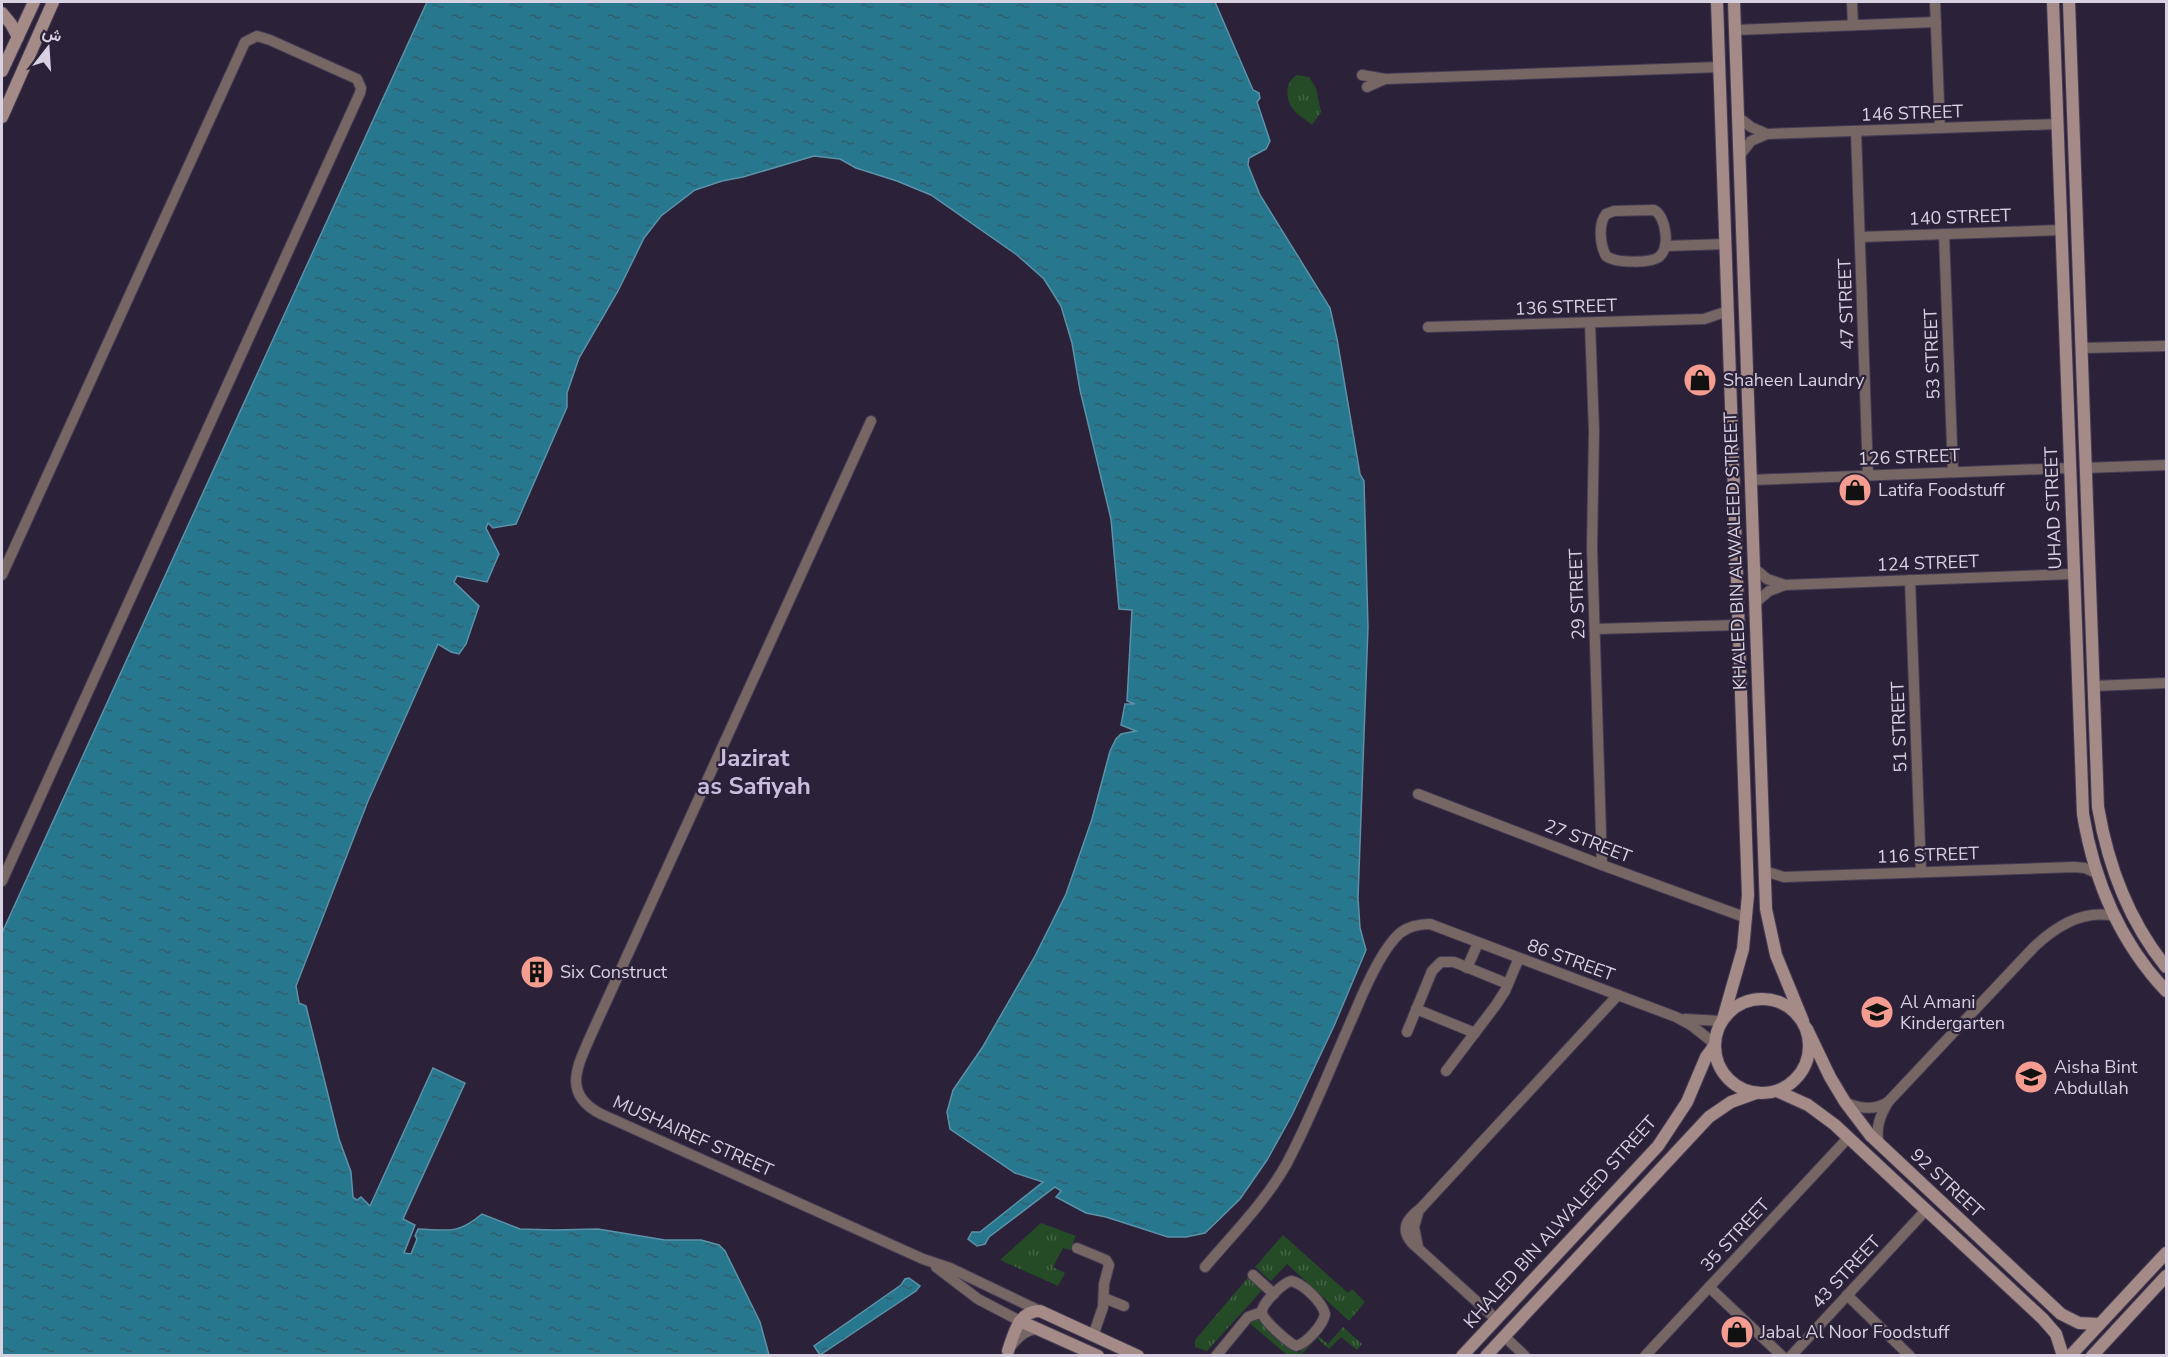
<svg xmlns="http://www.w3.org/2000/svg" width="2168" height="1357" viewBox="0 0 2168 1357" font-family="'Nunito Sans',Vazirmatn,sans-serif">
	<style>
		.grass { fill: url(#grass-tufts) }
		.water { fill: url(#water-ripples); stroke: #5c92a8; stroke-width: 1.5 }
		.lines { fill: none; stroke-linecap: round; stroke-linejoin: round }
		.street-casing { stroke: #473d54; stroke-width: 12 }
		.secondary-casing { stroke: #473d54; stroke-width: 14 }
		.street { stroke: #776764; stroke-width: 10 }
		.secondary { stroke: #a48b87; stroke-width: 12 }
		.labels { text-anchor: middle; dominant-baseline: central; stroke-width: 4.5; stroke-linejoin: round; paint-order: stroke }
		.street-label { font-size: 18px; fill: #d7d1e1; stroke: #2b2139 }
		.poi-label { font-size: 18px; fill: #d7d1e1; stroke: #2b2139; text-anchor: start }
		.district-label { font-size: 24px; font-weight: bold; fill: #cabddd; stroke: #2b2139 }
	</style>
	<defs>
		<pattern id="grass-tufts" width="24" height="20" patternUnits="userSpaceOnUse" patternTransform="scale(1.5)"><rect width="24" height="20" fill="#244b25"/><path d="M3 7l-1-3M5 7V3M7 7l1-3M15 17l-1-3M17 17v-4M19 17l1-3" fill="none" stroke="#436444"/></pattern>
		<pattern id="water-ripples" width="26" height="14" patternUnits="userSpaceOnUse" patternTransform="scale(1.5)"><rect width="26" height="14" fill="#27778f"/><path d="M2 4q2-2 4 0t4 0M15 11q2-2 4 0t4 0" fill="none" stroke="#325e6d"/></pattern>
	</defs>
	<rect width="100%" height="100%" fill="#2b2139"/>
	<g class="grass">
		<path d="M1297,75L1309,77L1316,88L1321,112L1312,125C1307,120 1298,116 1293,109C1285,99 1285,82 1297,75Z"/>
		<polygon points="1041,1223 1076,1236 1070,1250 1063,1248 1053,1267 1065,1273 1058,1286 1000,1260"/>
		<polygon points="1283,1235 1348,1293 1352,1289 1365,1302 1349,1321 1287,1264 1271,1281 1255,1267"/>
		<polygon points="1251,1274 1264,1288 1207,1351 1195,1347 1195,1340"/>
		<polygon points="1255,1314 1299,1353 1316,1334 1328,1344 1343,1327 1362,1344 1357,1350 1341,1337 1329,1349 1317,1338 1301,1355 1287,1355 1248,1322"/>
	</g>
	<g class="water">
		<path d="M427,2H1215L1253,90L1259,93L1260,98L1257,102L1270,141L1266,149L1249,158L1248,165L1260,195L1330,308L1337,339L1360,474L1364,481L1368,627L1358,898L1360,928L1366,950L1334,1026L1292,1115L1267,1160L1240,1199L1205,1233L1186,1237H1168L1106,1217L1086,1213L1056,1197L1061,1191L1055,1187L989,1237L985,1244L977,1246L968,1239L972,1232H980L1043,1182L1015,1173L950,1129L947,1112L953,1090L982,1048L1035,956L1066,894L1092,819L1110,751L1116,739L1121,734L1136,731L1121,725L1125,704H1135L1127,701L1132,610L1119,609L1111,519L1080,390L1072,343L1061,306L1044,279L1017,255L931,195L897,181L856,168L840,159L814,156L743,177L722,181L695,190L661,216L644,238L618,291L579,358L567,393V407L516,524L493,528L488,523L486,528L499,554L487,582L457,576L454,582L479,606L466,644L459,654L451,652L438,644L368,801L296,986L299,1003L306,1006L339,1139L351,1172L353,1197L357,1200L361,1197L370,1206L433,1068L465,1083L403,1219L415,1225L404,1253L411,1254L417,1239L415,1236L418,1229C448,1230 457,1235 482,1214L520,1229L554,1230L598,1229L665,1240H701L719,1245L725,1251L760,1322L769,1355H2V933Z"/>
		<polygon points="909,1278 920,1286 916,1291 820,1355 814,1346 901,1285 905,1279"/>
	</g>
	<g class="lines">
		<defs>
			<g id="street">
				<polyline points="1852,2 1853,25"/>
				<polyline points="1935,2 1940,128"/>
				<polyline points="1735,30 1936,22"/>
				<polyline points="1362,75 1385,79 1720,67"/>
				<polyline points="1367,87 1385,79"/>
				<polyline points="1738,117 1751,127 1767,134"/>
				<polyline points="1856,131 1868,475"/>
				<polyline points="1740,155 1751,141 1767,134 2058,124"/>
				<path d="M1654,210C1666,216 1670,246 1660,256C1652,264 1615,263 1606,256C1600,245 1598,224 1606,214L1614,211Z"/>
				<polyline points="1944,234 1953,472"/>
				<polyline points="1860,237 2062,230"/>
				<polyline points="1665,246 1726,244"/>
				<polyline points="1590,323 1594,431 1592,548 1602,865"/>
				<polyline points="1428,327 1704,319 1728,311"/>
				<polyline points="2082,348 2166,346"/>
				<path d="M871,421L591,1035C577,1067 562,1094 601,1114L923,1259L950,1268L1040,1311"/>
				<polyline points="2085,468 2166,465"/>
				<polyline points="1750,480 2070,468"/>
				<polyline points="1753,567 1767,579 1785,585"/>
				<polyline points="2,575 245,42 257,36 270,40 357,79 361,88 360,93 2,881"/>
				<polyline points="1910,580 1921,872"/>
				<polyline points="1755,603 1769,591 1785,585 2073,574"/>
				<polyline points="1595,629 1738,625"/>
				<polyline points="2093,686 2166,683"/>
				<polyline points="1418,794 1602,865 1747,918"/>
				<polyline points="1764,871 1784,877 2074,867 2085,868 2096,873"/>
				<polyline points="1467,968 1478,943"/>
				<polyline points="1416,1009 1475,1033"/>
				<polyline points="1685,1019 1721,1021"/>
				<polyline points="1407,1032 1432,971 1441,962 1454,962 1508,984"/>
				<polyline points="1446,1071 1496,1005 1505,991 1519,958"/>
				<path d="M1845,1102C1860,1109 1874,1111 1888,1102"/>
				<path d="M1879,1144C1875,1128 1880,1116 1888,1102L2034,947C2055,927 2083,909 2114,916"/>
				<polyline points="1418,1213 1414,1227 1418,1247"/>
				<polyline points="1077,1248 1106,1260 1109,1265 1104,1284 1103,1307 1093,1336"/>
				<polyline points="936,1267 978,1299 1020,1321"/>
				<path d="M1205,1267C1233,1234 1266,1201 1287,1163C1312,1116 1333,1061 1355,1012C1364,990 1382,949 1400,933C1409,926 1419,924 1430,924L1676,1017L1691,1025L1715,1044"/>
				<polyline points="1253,1275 1274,1294"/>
				<path d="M1291,1281C1303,1283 1322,1302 1325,1314C1323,1325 1307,1343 1296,1346C1289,1343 1262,1320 1262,1312C1261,1304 1283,1283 1291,1281Z"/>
				<polyline points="1709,1287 1782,1356"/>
				<polyline points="1847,1295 1910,1356"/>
				<polyline points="1104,1298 1124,1306"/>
				<path d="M1496,1319L1412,1243C1399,1228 1408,1218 1421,1208L1618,995"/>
				<polyline points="1504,1336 1525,1356"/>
				<path d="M1011,1346C1019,1336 1027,1329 1039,1329"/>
				<polyline points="1216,1356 1248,1317 1262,1312"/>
				<polyline points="1645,1356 1848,1138"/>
				<polyline points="1791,1356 1926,1210"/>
			</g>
			<g id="secondary">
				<polyline points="1717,2 1748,895 1743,949 1723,1019"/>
				<polyline points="1734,2 1766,909 1776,955 1803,1021"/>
				<path d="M2053,2L2083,814C2094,881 2120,942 2166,991"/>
				<path d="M2069,2L2098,807C2108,866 2128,920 2166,967"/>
				<polyline points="2,13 11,24 18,37"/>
				<polyline points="2,71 34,2"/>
				<polyline points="2,117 53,2"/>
				<circle cx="1762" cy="1046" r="47"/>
				<polyline points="1807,1029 1830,1077 1845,1102 1870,1135 2061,1314 2079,1323 2099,1324"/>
				<polyline points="1777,1091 1808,1105 1835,1125 2043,1319 2056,1334 2063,1356"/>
				<polyline points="1020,1321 1098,1356"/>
				<path d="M1008,1351C1014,1334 1018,1311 1040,1311L1138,1356"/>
				<polyline points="1462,1356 1658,1146 1687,1102 1706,1057 1714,1046"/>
				<polyline points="1486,1356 1709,1117 1731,1102 1756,1093"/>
				<polyline points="2070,1356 2166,1253"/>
				<polyline points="2092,1356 2166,1276"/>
			</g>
		</defs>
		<use href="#street" class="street-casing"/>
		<use href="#secondary" class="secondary-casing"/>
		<use href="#street" class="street"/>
		<use href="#secondary" class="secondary"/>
	</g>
	<defs>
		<symbol id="shop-disc" viewBox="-11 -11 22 22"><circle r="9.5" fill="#f59c91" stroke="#2b2139"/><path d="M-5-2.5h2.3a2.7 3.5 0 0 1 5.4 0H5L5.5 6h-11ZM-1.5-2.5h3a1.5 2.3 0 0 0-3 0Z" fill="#111"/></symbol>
		<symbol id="building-disc" viewBox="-11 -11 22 22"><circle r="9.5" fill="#f59c91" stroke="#2b2139"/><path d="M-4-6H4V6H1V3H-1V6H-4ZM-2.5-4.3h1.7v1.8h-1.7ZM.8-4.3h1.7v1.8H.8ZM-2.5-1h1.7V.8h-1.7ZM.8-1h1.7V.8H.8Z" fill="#111"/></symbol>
		<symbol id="school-disc" viewBox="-11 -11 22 22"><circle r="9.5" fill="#f59c91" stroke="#2b2139"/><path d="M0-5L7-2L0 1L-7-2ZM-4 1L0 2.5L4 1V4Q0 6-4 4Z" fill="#111"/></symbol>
	</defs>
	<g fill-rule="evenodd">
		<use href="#shop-disc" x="1681" y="361" width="38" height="38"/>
		<use href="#shop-disc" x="1836" y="471" width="38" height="38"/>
		<use href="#building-disc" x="518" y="953" width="38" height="38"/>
		<use href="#school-disc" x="1858" y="993" width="38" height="38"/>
		<use href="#school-disc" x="2012" y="1058" width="38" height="38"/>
		<use href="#shop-disc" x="1718" y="1313" width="38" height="38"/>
	</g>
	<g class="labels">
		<g class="street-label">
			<text transform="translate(1912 113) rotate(-2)">146 STREET</text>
			<text transform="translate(1960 217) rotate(-2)">140 STREET</text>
			<text transform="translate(1846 304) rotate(-92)">47 STREET</text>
			<text transform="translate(1566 307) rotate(-2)">136 STREET</text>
			<text transform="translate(1932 354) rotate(-92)">53 STREET</text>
			<text transform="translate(1909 457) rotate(-2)">126 STREET</text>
			<text transform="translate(2053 508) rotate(-92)">UHAD STREET</text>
			<text transform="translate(1735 551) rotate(-92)">KHALED BIN ALWALEED STREET</text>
			<text transform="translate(1928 563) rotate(-2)">124 STREET</text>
			<text transform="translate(1577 594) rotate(-92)">29 STREET</text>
			<text transform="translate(1899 727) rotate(-92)">51 STREET</text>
			<text transform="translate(1588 841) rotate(21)">27 STREET</text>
			<text transform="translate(1928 855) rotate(-2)">116 STREET</text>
			<text transform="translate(1571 960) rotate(20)">86 STREET</text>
			<text transform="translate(693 1136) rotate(24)">MUSHAIREF STREET</text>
			<text transform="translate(1947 1183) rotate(43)">92 STREET</text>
			<text transform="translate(1560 1222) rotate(-48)">KHALED BIN ALWALEED STREET</text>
			<text transform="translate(1735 1235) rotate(-47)">35 STREET</text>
			<text transform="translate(1846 1272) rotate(-47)">43 STREET</text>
		</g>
		<g class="poi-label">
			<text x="1723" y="380">Shaheen Laundry</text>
			<text x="1878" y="490">Latifa Foodstuff</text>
			<text x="560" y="972">Six Construct</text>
			<text x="1900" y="1002">Al Amani<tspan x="1900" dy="21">Kindergarten</tspan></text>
			<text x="2054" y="1067">Aisha Bint<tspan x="2054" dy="21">Abdullah</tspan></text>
			<text x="1760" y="1332">Jabal Al Noor Foodstuff</text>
		</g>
		<g class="district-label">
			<text x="754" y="758">Jazirat<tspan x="754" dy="28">as Safiyah</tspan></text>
		</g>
	</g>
	<rect width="2168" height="1357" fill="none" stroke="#d7d1e1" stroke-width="6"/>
	<g transform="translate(48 48) rotate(17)" stroke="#2b2139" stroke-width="4.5" paint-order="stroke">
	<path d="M0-4.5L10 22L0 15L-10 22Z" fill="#d7d1e1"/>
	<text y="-9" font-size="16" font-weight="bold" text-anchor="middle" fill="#d7d1e1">ش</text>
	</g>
</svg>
